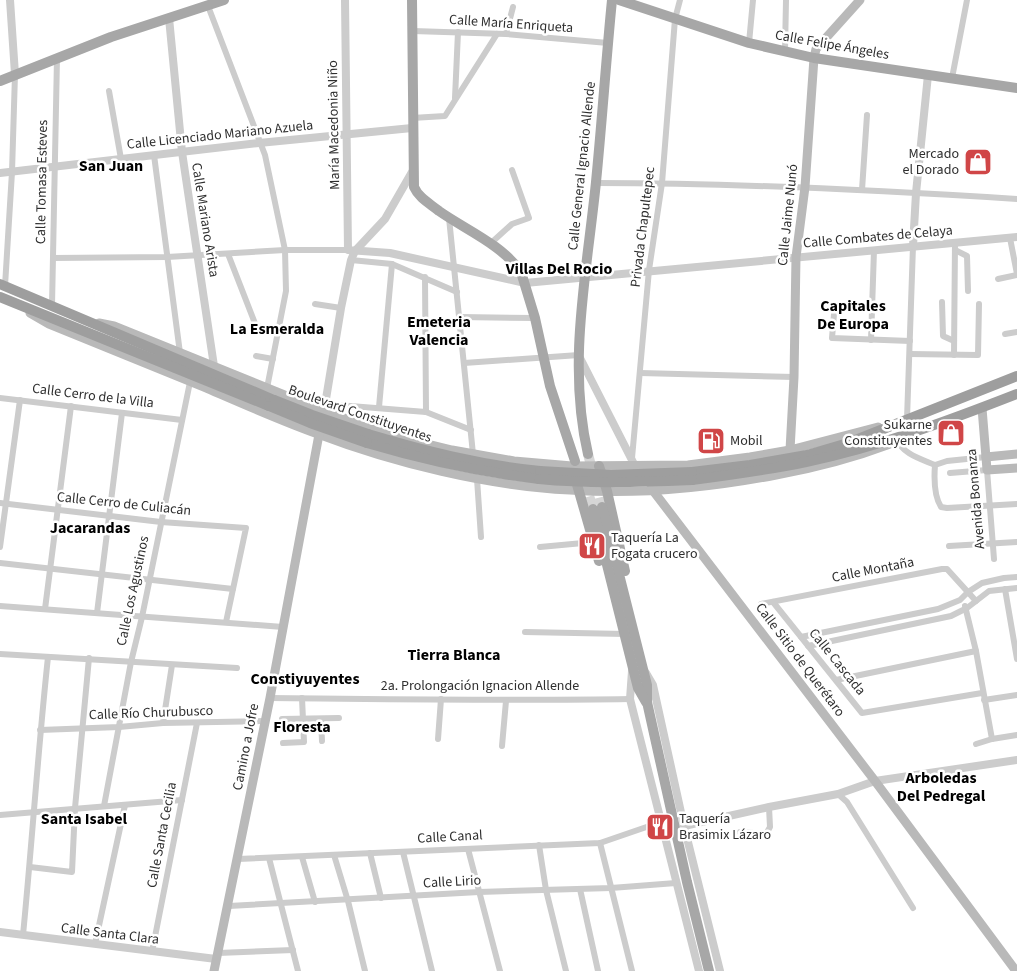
<svg xmlns="http://www.w3.org/2000/svg" width="1017" height="971" viewBox="0 0 1017 971" font-family="'Source Sans 3',sans-serif">
	<style>
		.lines { fill: none; stroke-linecap: round; stroke-linejoin: round }
		.primary-tunnel { stroke: #d5d5d5; stroke-width: 10; stroke-dasharray: 10 5; stroke-linecap: butt }
		.minor { stroke: #ccc; stroke-width: 6 }
		.tertiary { stroke: #ccc; stroke-width: 8 }
		.secondary { stroke: #b9b9b9; stroke-width: 9 }
		.primary { stroke: #a7a7a7; stroke-width: 10 }
		.trunk { stroke: #9e9e9e; stroke-width: 10 }
		.trunk-bridge { stroke: #9e9e9e; stroke-width: 10 }
		.labels { text-anchor: middle; dominant-baseline: central; stroke-width: 5; stroke-linejoin: round; paint-order: stroke }
		.street-label { font-size: 14px; fill: #2f2f2f; stroke: #fff }
		.poi-label { font-size: 14px; fill: #2f2f2f; stroke: #fff; text-anchor: start }
		.quarter-label { font-size: 16px; font-weight: bold; fill: #000; stroke: #fff }
	</style>
	<rect width="100%" height="100%" fill="#fff"/>
	<g class="lines">
		<g class="primary-tunnel">
			<polyline points="588,454 602,507"/>
			<polyline points="585,482 593,509"/>
		</g>
		<g class="minor">
			<polyline points="208,6 265,155 285,250 286,291 267,388"/>
			<polyline points="413,31 506,34 608,43"/>
			<polyline points="506,34 513,7"/>
			<polyline points="749,43 753,0"/>
			<polyline points="785,51 786,0"/>
			<polyline points="952,78 967,0"/>
			<polyline points="109,91 121,159"/>
			<polyline points="455,98 458,32"/>
			<polyline points="412,118 445,116 497,34"/>
			<polyline points="154,155 180,353"/>
			<path d="M596,183C737,183 877,190 1017,199"/>
			<polyline points="862,190 867,115"/>
			<polyline points="449,218 473,454"/>
			<polyline points="1010,238 1017,274"/>
			<polyline points="491,243 512,224 529,218 512,170"/>
			<polyline points="955,250 967,256 968,291"/>
			<polyline points="228,254 256,326 279,331"/>
			<polyline points="53,258 167,257 285,250 348,250"/>
			<polyline points="351,260 392,264 457,292"/>
			<polyline points="425,277 426,412"/>
			<polyline points="998,279 1017,275"/>
			<polyline points="5,286 12,172 15,74"/>
			<polyline points="942,302 943,336 954,341"/>
			<polyline points="315,304 341,308"/>
			<polyline points="52,306 57,58"/>
			<polyline points="834,314 832,338 910,341"/>
			<polyline points="460,317 535,318"/>
			<polyline points="1005,334 1017,332"/>
			<polyline points="871,340 874,250"/>
			<polyline points="910,354 978,355 979,304"/>
			<polyline points="954,355 955,243"/>
			<polyline points="256,356 273,359"/>
			<polyline points="464,363 579,355"/>
			<polyline points="640,373 794,377"/>
			<polyline points="0,398 182,420"/>
			<polyline points="325,404 426,412 471,430"/>
			<polyline points="379,407 392,264"/>
			<polyline points="907,419 913,246"/>
			<path d="M896,438C902,454 921,459 935,465"/>
			<path d="M986,457L947,461L935,465C934,478 934,496 941,507L947,508L1017,504"/>
			<polyline points="632,458 649,270 662,183 675,19 680,0"/>
			<polyline points="950,473 987,470 994,559"/>
			<polyline points="477,479 481,537"/>
			<polyline points="0,503 161,522 246,528 226,622"/>
			<polyline points="949,546 1017,542"/>
			<polyline points="0,547 20,400"/>
			<polyline points="540,547 594,542"/>
			<polyline points="0,563 233,589"/>
			<polyline points="1005,589 1017,659"/>
			<polyline points="773,602 862,713 982,693"/>
			<polyline points="761,604 942,569 947,569 976,601"/>
			<polyline points="0,606 283,627"/>
			<polyline points="965,606 976,651 992,739"/>
			<polyline points="45,609 71,406"/>
			<polyline points="97,613 122,413"/>
			<polyline points="525,632 625,634"/>
			<polyline points="801,637 938,609 960,600 968,592 982,583 1004,578 1017,577"/>
			<polyline points="808,646 951,616 967,608 989,591 1017,588"/>
			<polyline points="0,654 237,668"/>
			<polyline points="836,680 976,651"/>
			<path d="M270,698C390,699 510,701 630,699"/>
			<polyline points="984,700 1017,695"/>
			<polyline points="282,719 339,718"/>
			<polyline points="321,719 322,741"/>
			<polyline points="163,723 172,665"/>
			<polyline points="40,730 119,727 163,723 264,721"/>
			<polyline points="438,739 441,699"/>
			<polyline points="283,743 304,742 302,698"/>
			<polyline points="976,744 992,739 1017,735"/>
			<polyline points="502,746 506,701"/>
			<polyline points="838,794 847,802 913,908"/>
			<polyline points="104,806 131,662 142,617 190,382"/>
			<polyline points="0,815 182,800"/>
			<polyline points="740,832 766,834 770,827 769,807"/>
			<polyline points="600,843 632,971"/>
			<polyline points="539,845 546,890 566,971"/>
			<polyline points="468,849 500,971"/>
			<polyline points="403,852 432,971"/>
			<polyline points="370,853 381,898"/>
			<polyline points="334,855 348,901 365,971"/>
			<polyline points="302,857 315,902"/>
			<polyline points="269,858 298,971"/>
			<polyline points="238,859 600,843 661,822"/>
			<polyline points="30,867 72,872 75,808 89,658"/>
			<polyline points="580,889 598,971"/>
			<polyline points="229,906 479,892 611,888 676,883"/>
			<path d="M23,935C32,843 38,750 48,657"/>
			<polyline points="95,944 125,805"/>
			<polyline points="152,952 197,723"/>
			<polyline points="218,953 293,950"/>
		</g>
		<g class="tertiary">
			<polyline points="10,0 15,74"/>
			<polyline points="345,0 348,250 390,253 525,283 1017,237"/>
			<polyline points="169,18 182,152 214,366"/>
			<polyline points="0,173 259,143 412,128"/>
			<polyline points="913,246 916,193 928,75"/>
			<polyline points="579,356 635,466"/>
			<polyline points="324,411 341,308 351,260 355,251 385,219 412,172"/>
			<polyline points="632,671 630,699 699,971"/>
			<polyline points="646,673 653,685 684,826 720,971"/>
			<polyline points="684,826 769,807 838,794 875,781 1017,760"/>
			<polyline points="0,932 216,959"/>
		</g>
		<g class="secondary">
			<path d="M30,313L49,324C101,345 152,366 204,387C241,403 279,420 318,434C394,463 488,486 570,490C639,495 708,488 776,475C814,468 853,458 890,444"/>
			<polyline points="99,323 114,326 324,411 399,437 452,450 514,461 572,466 688,465 750,457 790,450 878,427"/>
			<polyline points="982,408 987,470 1017,468"/>
			<polyline points="790,450 794,377 796,257 805,187 814,58 816,49 860,0"/>
			<polyline points="986,457 1017,454"/>
			<polyline points="651,488 875,781 1016,971"/>
			<polyline points="214,971 270,698 320,429"/>
		</g>
		<g class="primary">
			<path d="M412,0L414,187C419,198 429,203 439,211C466,230 501,244 521,272L535,318L550,386L575,461"/>
			<polyline points="619,0 749,43 814,58 1017,88"/>
			<polyline points="0,81 111,37 224,0"/>
			<path d="M588,454C567,364 587,272 596,182C602,121 606,61 612,0"/>
			<polyline points="599,466 607,491 625,571"/>
			<polyline points="574,474 599,561"/>
			<polyline points="602,507 647,685 647,702 687,882 709,971"/>
			<polyline points="593,509 638,688 646,702"/>
		</g>
		<g class="trunk">
			<polyline points="0,284 274,400"/>
			<polyline points="0,297 269,406"/>
			<path d="M368,434C425,451 480,465 540,471"/>
			<path d="M367,443C424,460 480,472 539,479"/>
			<polyline points="692,472 750,465 807,455 848,443 1017,376"/>
			<path d="M692,480C730,475 768,470 806,462C878,447 948,421 1017,394"/>
		</g>
		<g class="trunk-bridge">
			<polyline points="274,400 312,415 368,434"/>
			<polyline points="269,406 310,423 367,443"/>
			<polyline points="540,471 611,475 692,472"/>
			<path d="M539,479C590,484 641,482 692,480"/>
		</g>
	</g>
	<defs>
		<symbol id="shop-square" viewBox="-11 -11 22 22"><rect x="-9" y="-9" width="18" height="18" rx="4" fill="#d04647" stroke="#fff"/><path d="M-5-2.5h2.3a2.7 3.5 0 0 1 5.4 0H5L5.5 6h-11ZM-1.5-2.5h3a1.5 2.3 0 0 0-3 0Z" fill="#fff"/></symbol>
		<symbol id="fuel-square" viewBox="-11 -11 22 22"><rect x="-9" y="-9" width="18" height="18" rx="4" fill="#d04647" stroke="#fff"/><path d="M-5.5-6h7V0h2V4h1.3V-2.5L3-4.5l.8-.8L6-3V5H2.5V1h-1V6h-7ZM-4.2-4.7v3.2H.2V-4.7Z" fill="#fff"/></symbol>
		<symbol id="restaurant-square" viewBox="-11 -11 22 22"><rect x="-9" y="-9" width="18" height="18" rx="4" fill="#d04647" stroke="#fff"/><path d="M-5-6h1v4h1v-4h1v4h1v-4h1v5L-1.5 .5V6h-2V.5L-5-1ZM5-6V6H3V1.5H1.5Q1.5-4 5-6Z" fill="#fff"/></symbol>
	</defs>
	<g fill-rule="evenodd">
		<use href="#shop-square" x="962" y="146" width="32" height="32"/>
		<use href="#shop-square" x="935" y="417" width="32" height="32"/>
		<use href="#fuel-square" x="695" y="425" width="32" height="32"/>
		<use href="#restaurant-square" x="576" y="530" width="32" height="32"/>
		<use href="#restaurant-square" x="644" y="811" width="32" height="32"/>
	</g>
	<g class="labels">
		<g class="street-label">
			<text transform="translate(511 24) rotate(4)">Calle María Enriqueta</text>
			<text transform="translate(832 45) rotate(10)">Calle Felipe Ángeles</text>
			<text transform="translate(334 125) rotate(-91)">María Macedonia Niño</text>
			<text transform="translate(220 135) rotate(-6)">Calle Licenciado Mariano Azuela</text>
			<text transform="translate(582 166) rotate(-84)">Calle General Ignacio Allende</text>
			<text transform="translate(42 182) rotate(-89)">Calle Tomasa Esteves</text>
			<text transform="translate(788 215) rotate(-84)">Calle Jaime Nunó</text>
			<text transform="translate(205 220) rotate(81)">Calle Mariano Arista</text>
			<text transform="translate(643 227) rotate(-83)">Privada Chapultepec</text>
			<text transform="translate(878 237) rotate(-5)">Calle Combates de Celaya</text>
			<text transform="translate(93 396) rotate(7)">Calle Cerro de la Villa</text>
			<text transform="translate(360 414) rotate(19)">Boulevard Constituyentes</text>
			<text transform="translate(976 499) rotate(-95)">Avenida Bonanza</text>
			<text transform="translate(124 504) rotate(6)">Calle Cerro de Culiacán</text>
			<text transform="translate(873 570) rotate(-11)">Calle Montaña</text>
			<text transform="translate(133 591) rotate(-78)">Calle Los Agustinos</text>
			<text transform="translate(800 660) rotate(53)">Calle Sitio de Querétaro</text>
			<text transform="translate(837 662) rotate(51)">Calle Cascada</text>
			<text x="480" y="686">2a. Prolongación Ignacion Allende</text>
			<text transform="translate(151 713) rotate(-2)">Calle Río Churubusco</text>
			<text transform="translate(246 747) rotate(-79)">Camino a Jofre</text>
			<text transform="translate(162 835) rotate(-79)">Calle Santa Cecilia</text>
			<text transform="translate(450 837) rotate(-3)">Calle Canal</text>
			<text transform="translate(452 882) rotate(-3)">Calle Lirio</text>
			<text transform="translate(110 934) rotate(7)">Calle Santa Clara</text>
		</g>
		<g class="poi-label">
			<text x="959" y="154" text-anchor="end">Mercado<tspan x="959" dy="16">el Dorado</tspan></text>
			<text x="932" y="425" text-anchor="end">Sukarne<tspan x="932" dy="16">Constituyentes</tspan></text>
			<text x="730" y="441">Mobil</text>
			<text x="611" y="538">Taquería La<tspan x="611" dy="16">Fogata crucero</tspan></text>
			<text x="679" y="819">Taquería<tspan x="679" dy="16">Brasimix Lázaro</tspan></text>
		</g>
		<g class="quarter-label">
			<text x="111" y="166">San Juan</text>
			<text x="559" y="269">Villas Del Rocio</text>
			<text x="853" y="306">Capitales<tspan x="853" dy="18">De Europa</tspan></text>
			<text x="439" y="322">Emeteria<tspan x="439" dy="18">Valencia</tspan></text>
			<text x="277" y="329">La Esmeralda</text>
			<text x="90" y="528">Jacarandas</text>
			<text x="454" y="655">Tierra Blanca</text>
			<text x="305" y="679">Constiyuyentes</text>
			<text x="302" y="727">Floresta</text>
			<text x="941" y="778">Arboledas<tspan x="941" dy="18">Del Pedregal</tspan></text>
			<text x="84" y="819">Santa Isabel</text>
		</g>
	</g>
</svg>
